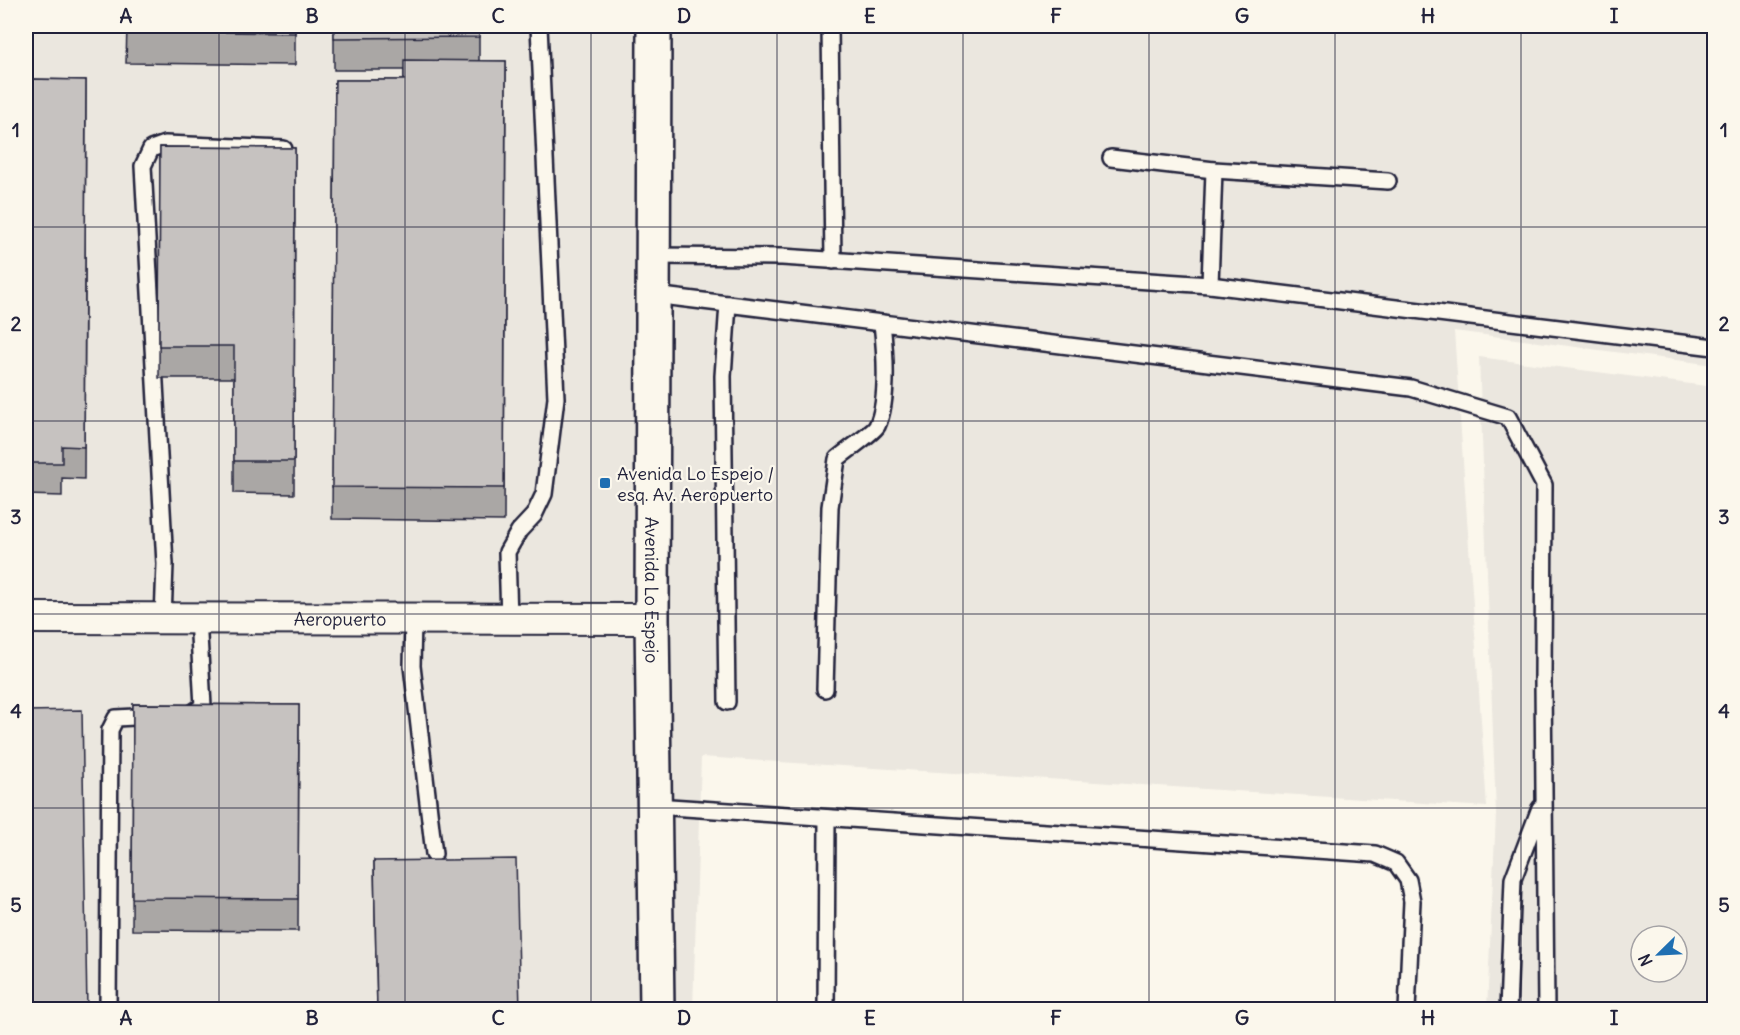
<svg xmlns="http://www.w3.org/2000/svg" width="1740" height="1035" viewBox="0 0 1740 1035" font-family="Delius,sans-serif">
	<style>
		.built { fill: #ebe7df; fill-rule: evenodd }
		.lines { fill: none; stroke-linecap: round; stroke-linejoin: round }
		.service-casing { stroke: #22223b; stroke-width: 20 }
		.minor-casing { stroke: #22223b; stroke-width: 34 }
		.secondary-casing { stroke: #22223b; stroke-width: 38 }
		.service { stroke: #fbf7ec; stroke-width: 15 }
		.minor { stroke: #fbf7ec; stroke-width: 30 }
		.secondary { stroke: #fbf7ec; stroke-width: 33 }
		.wall { fill: #aaa7a5; stroke: #22223b; stroke-width: 1.5 }
		.building { fill: #c6c2c0; stroke: #22223b; stroke-width: 1.5 }
		.grid { fill: none; stroke: #22223b; stroke-width: 1.5; stroke-opacity: 0.55 }
		.poi-dot { fill: #1f6fb2; stroke: #fbf7ec; stroke-width: 2 }
		.labels { text-anchor: middle; dominant-baseline: central; stroke-width: 4.5; stroke-linejoin: round; paint-order: stroke }
		.poi-label { font-size: 18px; fill: #22223b; stroke: #fbf7ec; text-anchor: start }
		.street-label { font-size: 18px; fill: #22223b; stroke: #fbf7ec }
		.neatline { fill: none; stroke: #22223b; stroke-width: 2 }
		.grid-label { font-size: 20px; text-anchor: middle; font-weight: bold; fill: #22223b }
	</style>
	<rect width="100%" height="100%" fill="#fbf7ec"/>
	<filter id="ink" filterUnits="userSpaceOnUse"><feTurbulence type="fractalNoise" baseFrequency=".0167" numOctaves="2"/><feDisplacementMap in="SourceGraphic" scale="12" xChannelSelector="R" yChannelSelector="G"/><feConvolveMatrix kernelMatrix="1 2 1 2 8 2 1 2 1" color-interpolation-filters="sRGB"/></filter>
	<g filter="url(#ink)">
		<g class="built">
			<polygon points="26,26 1714,26 1714,365 1454,331 1487,807 701,757 693,1009 26,1009"/>
			<path d="M1479,357L1714,387V1009H1487L1496,814ZM1641,936H1677V972H1641Z"/>
		</g>
		<g class="lines">
			<defs>
				<g id="service">
					<polyline points="830,26 833,261"/>
					<polyline points="1111,158 1214,170 1388,181"/>
					<polyline points="654,256 782,257 1210,285 1714,347"/>
					<polyline points="1210,285 1214,170"/>
					<polyline points="654,295 1411,388 1508,417 1544,485 1543,681 1546,1010"/>
					<polyline points="163,619 165,564 143,166 151,149 165,144 284,149"/>
					<polyline points="413,619 412,666 434,854"/>
					<polyline points="509,619 507,552 519,531 534,515 544,494 556,398 539,26"/>
					<path d="M825,689L830,507L837,459C845,452 874,432 877,426C889,400 885,350 882,323"/>
					<polyline points="727,702 723,376 728,304"/>
					<polyline points="189,715 203,706 198,618"/>
					<polyline points="655,806 1375,854 1396,863 1408,880 1412,901 1407,1010"/>
					<polyline points="108,1010 110,730 116,718 153,716"/>
					<polyline points="826,1010 827,818"/>
					<polyline points="1508,1010 1513,879 1540,808"/>
				</g>
				<g id="minor">
					<path id="s1" d="M26,618L652,619"/>
				</g>
				<g id="secondary">
					<path id="s2" d="M654,26L652,619L657,1010"/>
				</g>
			</defs>
			<use href="#service" class="service-casing"/>
			<use href="#minor" class="minor-casing"/>
			<use href="#secondary" class="secondary-casing"/>
			<use href="#service" class="service"/>
			<use href="#minor" class="minor"/>
			<use href="#secondary" class="secondary"/>
		</g>
		<g class="wall">
			<polygon points="127,26 295,26 295,65 126,63"/>
			<polygon points="334,26 479,26 479,61 506,61 504,521 332,519 335,80 404,80 404,70 334,70"/>
			<polygon points="26,79 86,80 84,479 62,478 62,496 26,495"/>
			<polygon points="160,147 295,148 294,494 234,493 234,378 159,378"/>
			<polygon points="133,704 299,705 298,931 132,930"/>
			<polygon points="374,861 520,1010 377,1010"/>
		</g>
		<g class="building">
			<polygon points="127,26 295,26 295,33 126,31"/>
			<polygon points="334,26 479,26 479,37 334,38"/>
			<polygon points="404,60 506,61 504,488 332,487 335,80 404,80"/>
			<polygon points="26,79 86,80 84,447 62,446 62,463 26,463"/>
			<polygon points="160,147 295,148 294,461 234,461 234,346 159,346"/>
			<polygon points="133,704 299,705 298,899 132,898"/>
			<polygon points="82,710 87,1010 26,1010 26,711"/>
			<polygon points="516,859 520,1010 377,1010 374,861"/>
		</g>
	</g>
	<path class="grid" d="M219,26V1010M405,26V1010M591,26V1010M777,26V1010M963,26V1010M1149,26V1010M1335,26V1010M1521,26V1010M26,227H1714M26,421H1714M26,614H1714M26,808H1714"/>
	<rect class="poi-dot" x="599" y="477" width="12" height="12" rx="3"/>
	<g class="labels">
		<g class="poi-label">
			<text x="617" y="473">Avenida Lo Espejo /<tspan x="617" dy="21">esq. Av. Aeropuerto</tspan></text>
		</g>
		<g class="street-label">
			<text stroke="none"><textPath href="#s2" startOffset="564">Avenida Lo Espejo</textPath></text>
			<text stroke="none"><textPath href="#s1" startOffset="314">Aeropuerto</textPath></text>
		</g>
	</g>
	<rect width="1740" height="1035" fill="none" stroke="#fbf7ec" stroke-width="66"/>
	<g transform="translate(1659 954) rotate(246)"><circle r="28" fill="#fbf7ec" stroke="#a4a2a5" stroke-width="1.5"/>
	<path d="M0-4.5L10 22L0 15L-10 22Z" fill="#1f6fb2"/>
	<text y="-9" font-size="16" font-weight="bold" text-anchor="middle" fill="#22223b">N</text>
	</g>
	<rect x="33" y="33" width="1674" height="969" class="neatline"/>
	<g class="grid-label">
		<text x="126" y="23">A</text>
		<text x="312" y="23">B</text>
		<text x="498" y="23">C</text>
		<text x="684" y="23">D</text>
		<text x="870" y="23">E</text>
		<text x="1056" y="23">F</text>
		<text x="1242" y="23">G</text>
		<text x="1428" y="23">H</text>
		<text x="1614" y="23">I</text>
		<text x="16" y="137">1</text>
		<text x="1724" y="137">1</text>
		<text x="16" y="331">2</text>
		<text x="1724" y="331">2</text>
		<text x="16" y="524">3</text>
		<text x="1724" y="524">3</text>
		<text x="16" y="718">4</text>
		<text x="1724" y="718">4</text>
		<text x="16" y="912">5</text>
		<text x="1724" y="912">5</text>
		<text x="126" y="1025">A</text>
		<text x="312" y="1025">B</text>
		<text x="498" y="1025">C</text>
		<text x="684" y="1025">D</text>
		<text x="870" y="1025">E</text>
		<text x="1056" y="1025">F</text>
		<text x="1242" y="1025">G</text>
		<text x="1428" y="1025">H</text>
		<text x="1614" y="1025">I</text>
	</g>
</svg>
